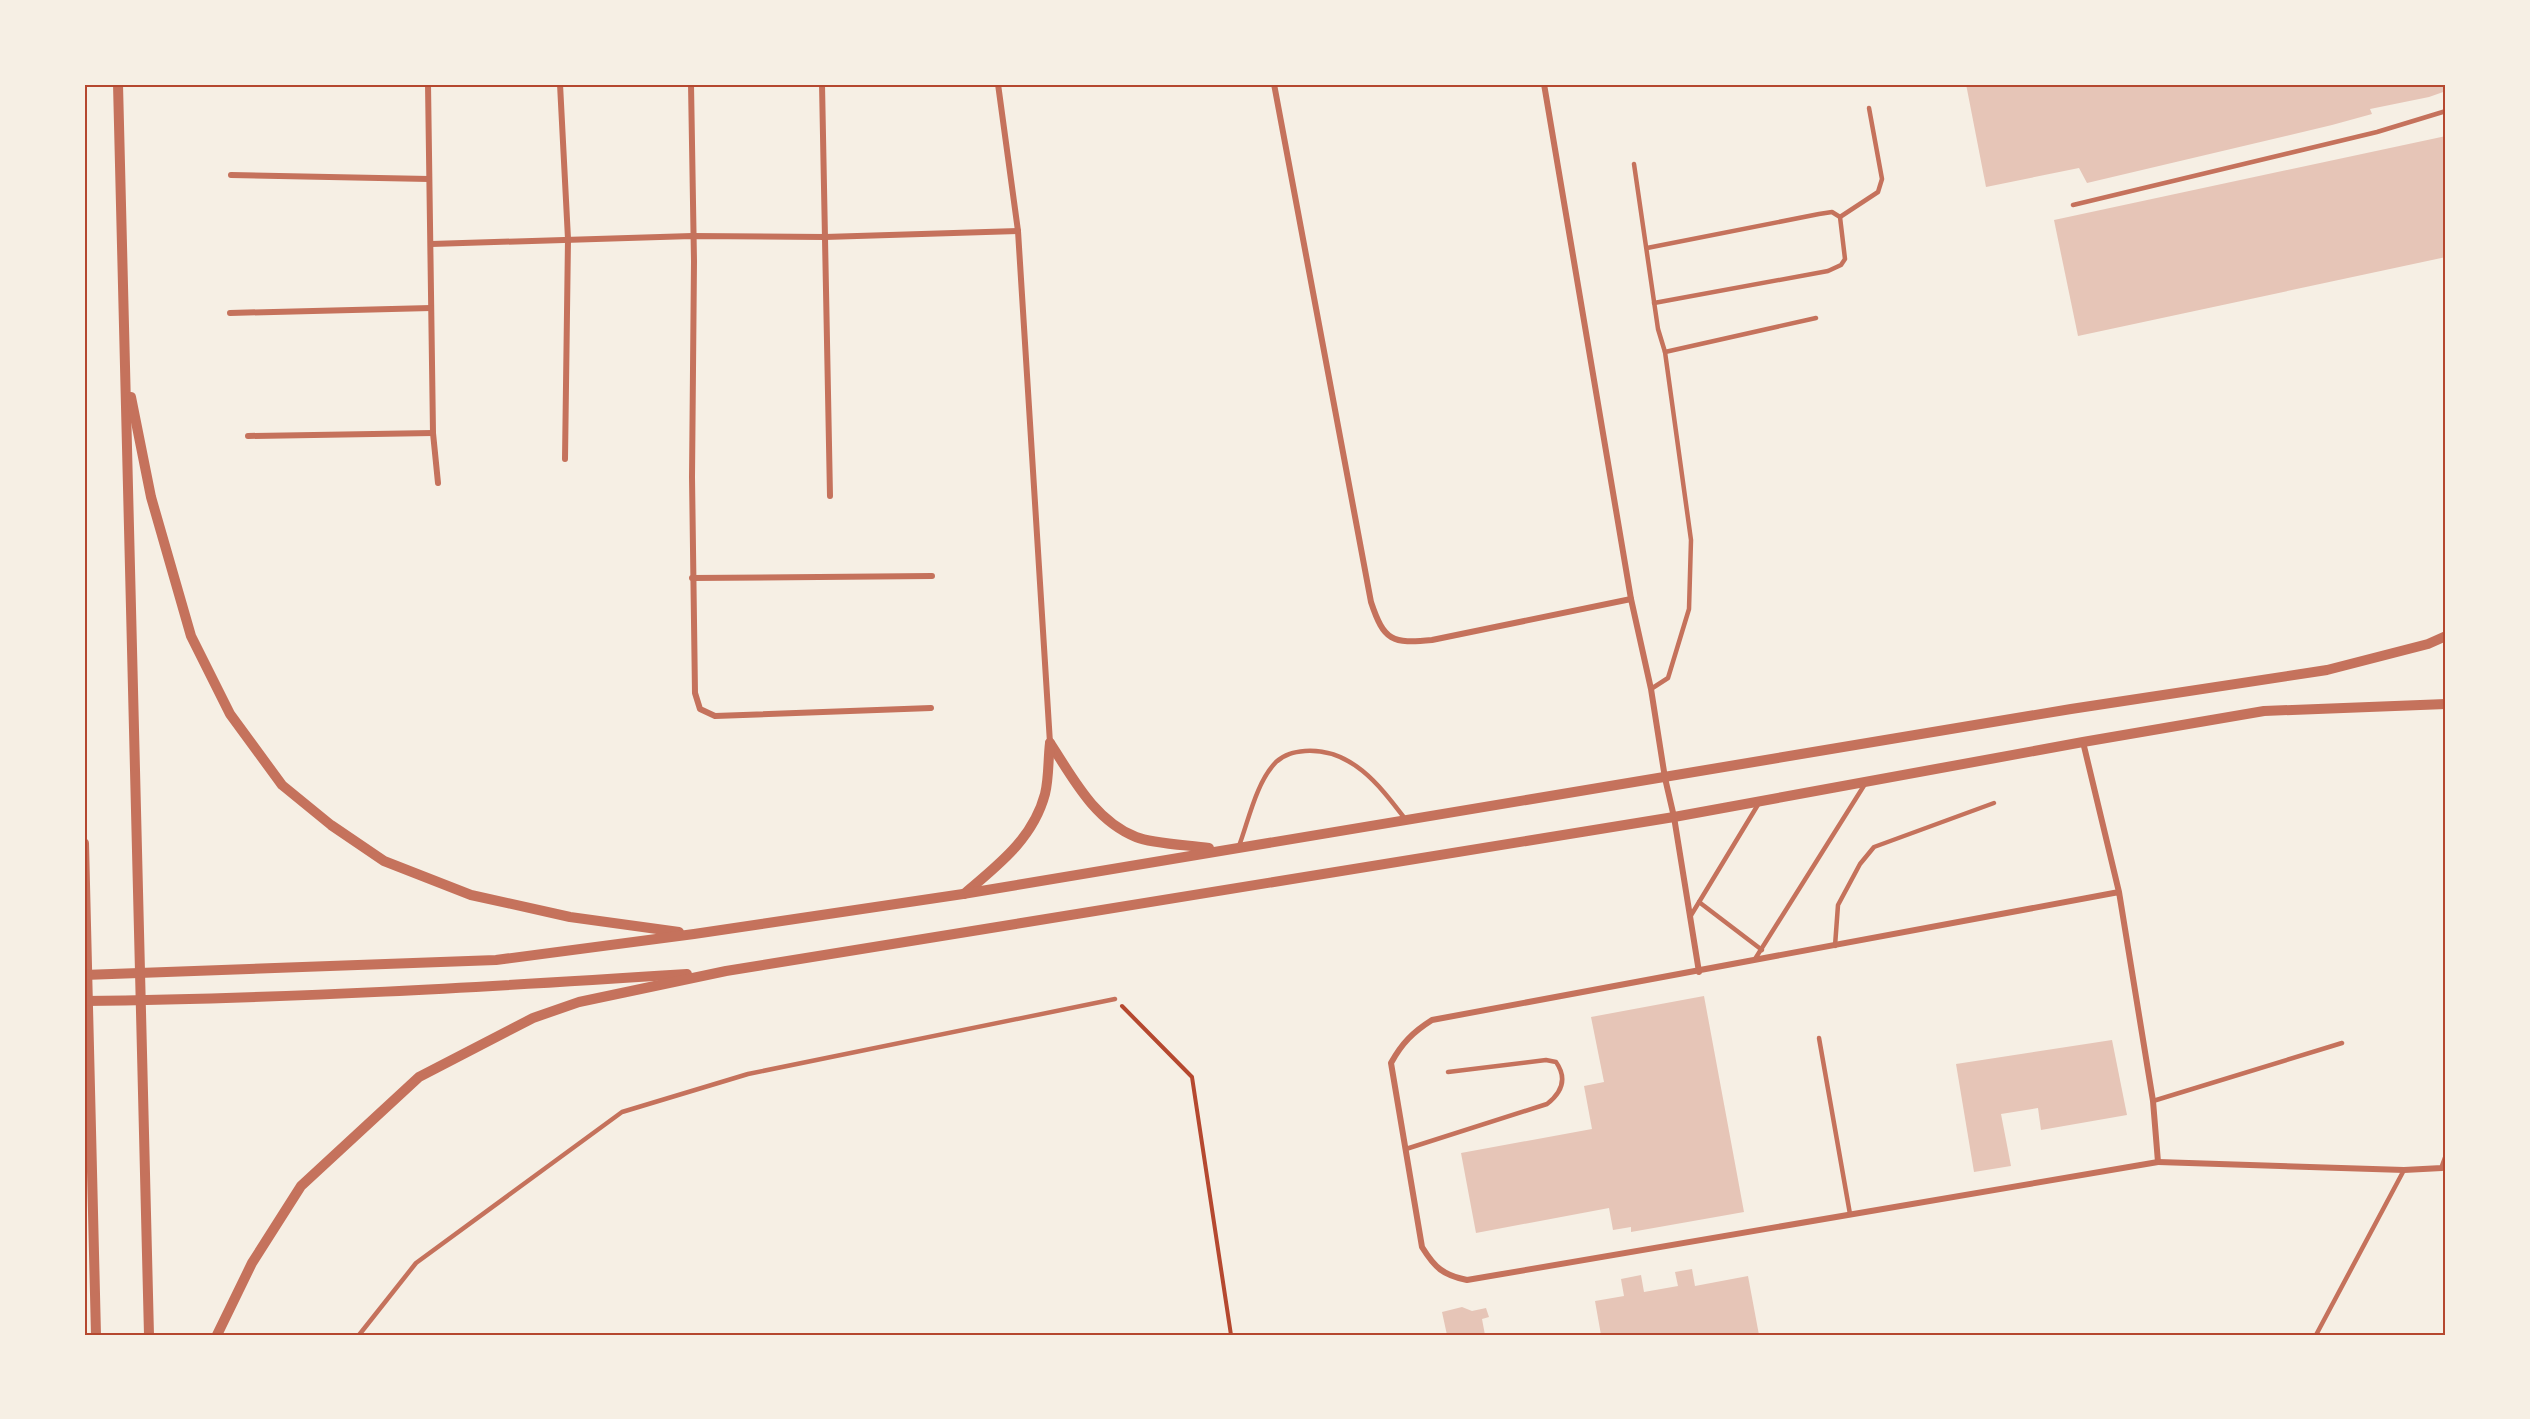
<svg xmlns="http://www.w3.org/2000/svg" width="2530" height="1419" viewBox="0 0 2530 1419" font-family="Lora,serif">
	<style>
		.building { fill: #e6c5b7 }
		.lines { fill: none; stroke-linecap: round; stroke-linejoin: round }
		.path { stroke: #b5482f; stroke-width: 4 }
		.service { stroke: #c5725c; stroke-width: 4.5 }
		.minor { stroke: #c5725c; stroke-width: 6 }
		.tertiary { stroke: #c5725c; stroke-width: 10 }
		.neatline { fill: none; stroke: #b5482f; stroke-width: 2 }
	</style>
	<rect width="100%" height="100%" fill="#f6efe4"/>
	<g class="building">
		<polygon points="1966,84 2446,84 2446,91 2429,97 2370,109 2372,114 2332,125 2087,183 2079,168 1986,187"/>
		<polygon points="2446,136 2446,257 2078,336 2054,220"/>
		<polygon points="1704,996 1744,1212 1631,1232 1631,1227 1613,1230 1609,1208 1476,1233 1461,1153 1592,1129 1584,1086 1604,1082 1591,1017"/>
		<polygon points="2112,1040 2127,1115 2041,1130 2038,1108 2001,1114 2011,1166 1974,1172 1956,1064"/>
		<polygon points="1692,1269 1695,1286 1748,1276 1759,1335 1601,1335 1595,1301 1624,1296 1621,1279 1641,1275 1644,1292 1678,1286 1675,1272"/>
		<polygon points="1462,1307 1472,1311 1486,1308 1489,1317 1482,1319 1485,1335 1447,1335 1442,1312"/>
	</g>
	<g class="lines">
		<polyline class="path" points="1122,1006 1192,1077 1231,1335"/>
		<g class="service">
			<polyline points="1634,164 1658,329 1665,352 1691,540 1689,609 1668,678 1651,689"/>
			<polyline points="2073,205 2377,132 2446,111"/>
			<polyline points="1840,217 1878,192 1882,179 1869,108"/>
			<polyline points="1647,248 1819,214 1832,212 1840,217 1845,259 1841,265 1828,271 1654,303"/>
			<polyline points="1665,352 1816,318"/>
			<path d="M1239,846C1249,819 1256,783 1276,762C1285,754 1294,752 1305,751C1352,748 1380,786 1406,820"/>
			<polyline points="1699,902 1762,950"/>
			<polyline points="1690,917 1759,803"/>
			<polyline points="1835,946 1838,905 1860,864 1874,847 1994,803"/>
			<polyline points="1755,959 1865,784"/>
			<polyline points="1819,1038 1850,1214"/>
			<polyline points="2153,1101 2342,1043"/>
			<path d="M1406,1149L1547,1104C1561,1093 1568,1079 1556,1062L1546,1060L1448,1072"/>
			<polyline points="359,1335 416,1263 622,1112 748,1074 1115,999"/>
			<polyline points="2316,1335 2404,1170"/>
		</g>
		<g class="minor">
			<polyline points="428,84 433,433 438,483"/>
			<polyline points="560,84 568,239 565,459"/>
			<polyline points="691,84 694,261 692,477 695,693 700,709 715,716 931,708"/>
			<polyline points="822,84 830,496"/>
			<polyline points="998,84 1018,231 1050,743"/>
			<path d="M1274,84L1371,602C1384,641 1392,644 1432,640L1631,599"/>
			<polyline points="1544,84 1631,599 1651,689 1665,778 1674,817 1699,972"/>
			<polyline points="231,175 429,179"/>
			<polyline points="431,244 692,236 825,237 1018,231"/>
			<polyline points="230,313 431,308"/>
			<polyline points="248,436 433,433"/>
			<polyline points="692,578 932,576"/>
			<path d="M2083,742L2119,892L2153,1101L2158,1162L1467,1280C1443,1275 1435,1268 1422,1247L1391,1063C1402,1043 1413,1032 1432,1020L2119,892"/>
			<polyline points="2158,1162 2404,1170 2442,1168 2446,1157"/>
		</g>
		<g class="tertiary">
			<polyline points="118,84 149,1335"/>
			<polyline points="131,397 151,497 191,636 230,714 282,785 331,825 384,861 471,895 570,917 679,932"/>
			<path d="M1050,743C1073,778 1094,820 1136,837C1153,844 1189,845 1209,848"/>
			<polyline points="84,843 96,1335"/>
			<path d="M964,894C998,865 1033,839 1045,794C1049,778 1048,759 1050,743"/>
			<polyline points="84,975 496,960 694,934 963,894 2071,709 2327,670 2428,644 2446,636"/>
			<path d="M84,1001C285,999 486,987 687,974"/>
			<polyline points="217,1335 252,1263 301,1186 419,1077 533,1018 579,1002 726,971 1674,817 2083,742 2264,711 2446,704"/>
		</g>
	</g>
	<rect width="2530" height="1419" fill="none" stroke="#f6efe4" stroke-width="171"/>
	<rect x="86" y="86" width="2358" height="1248" class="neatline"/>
</svg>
